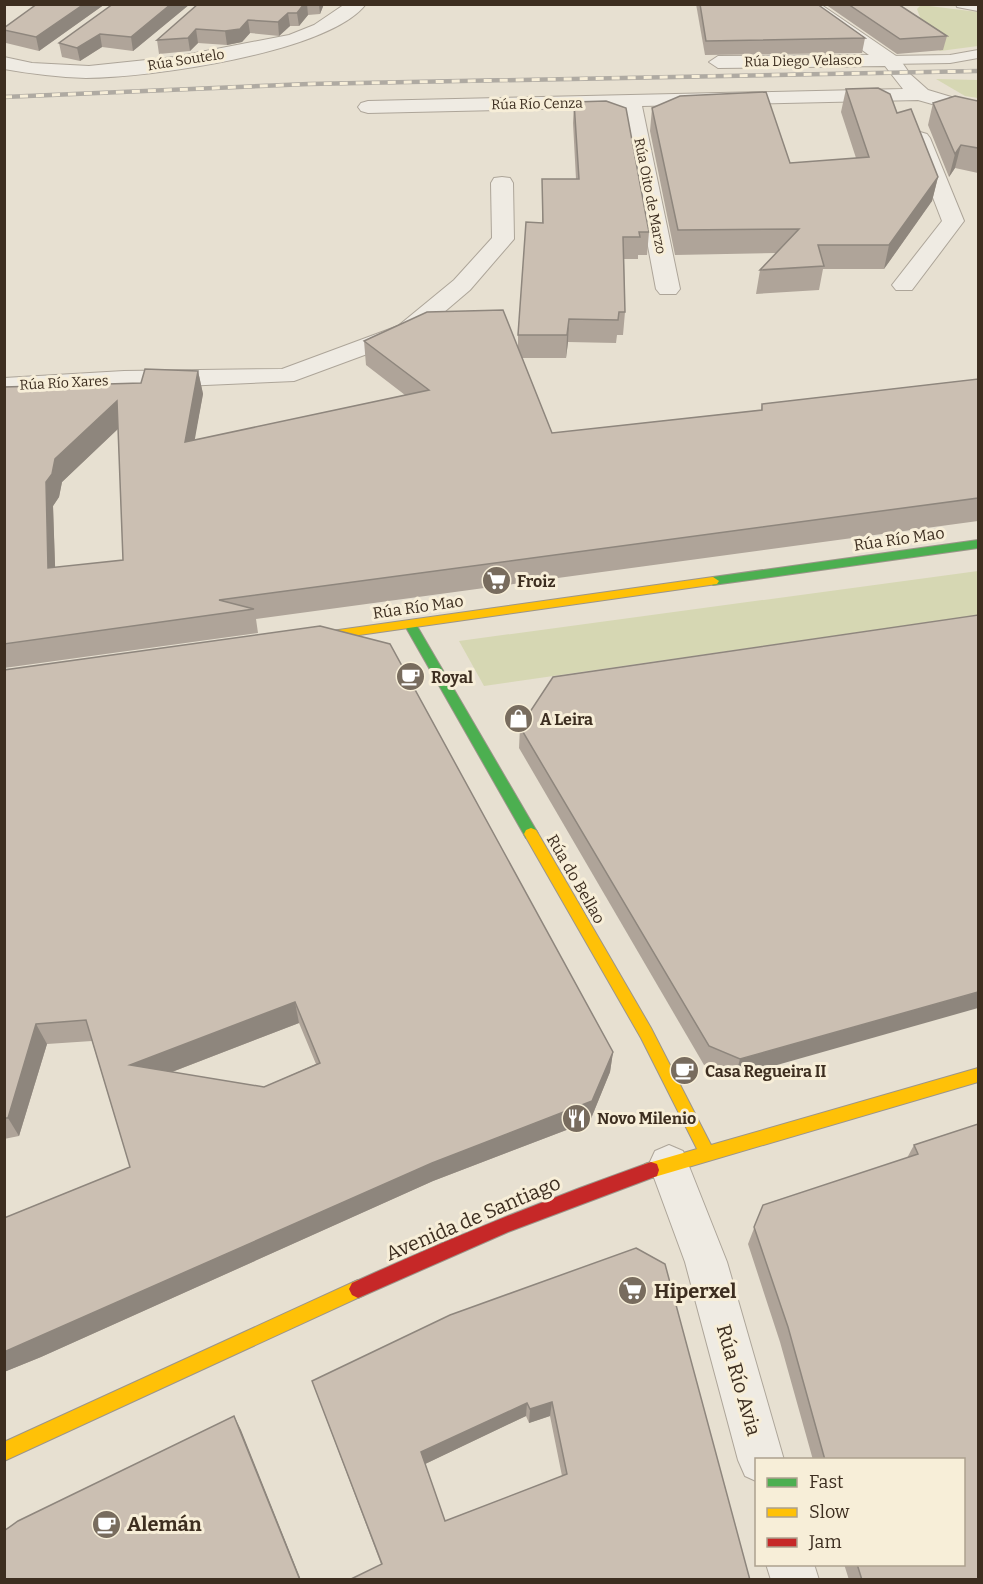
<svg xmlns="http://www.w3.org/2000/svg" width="983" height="1584" viewBox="0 0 983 1584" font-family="Bitter,serif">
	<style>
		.green { fill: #d6d7b3 }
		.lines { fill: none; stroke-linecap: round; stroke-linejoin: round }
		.lane-casing { stroke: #ada599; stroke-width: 2 }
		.street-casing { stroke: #ada599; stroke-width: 2 }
		.fast-casing { stroke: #9c958a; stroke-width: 2 }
		.slow-casing { stroke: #9c958a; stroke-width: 2 }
		.jam-casing { stroke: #9c958a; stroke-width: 2 }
		.lane { fill: #efebe3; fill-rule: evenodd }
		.street { fill: #efebe3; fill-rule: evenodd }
		.fast { fill: #4caf50; fill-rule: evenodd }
		.slow { fill: #ffc107; fill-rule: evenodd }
		.jam { fill: #c62828; fill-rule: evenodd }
		.rail-casing { stroke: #afaaa2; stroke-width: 4.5 }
		.rail { stroke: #f7eed8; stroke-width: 3; stroke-dasharray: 8; stroke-linecap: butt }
		.wall { fill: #afa499; fill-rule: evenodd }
		.shaded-wall { fill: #8e867d }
		.building { fill: #cbbfb2; stroke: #8e867d; stroke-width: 1.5; fill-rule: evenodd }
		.labels { text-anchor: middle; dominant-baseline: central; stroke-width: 6; stroke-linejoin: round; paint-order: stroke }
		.far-street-label { font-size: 14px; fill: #3d2e20; stroke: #f7eed8 }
		.street-label { font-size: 16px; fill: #3d2e20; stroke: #f7eed8 }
		.poi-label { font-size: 16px; font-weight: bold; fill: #3d2e20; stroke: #f7eed8; text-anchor: start }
		.near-street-label { font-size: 20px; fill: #3d2e20; stroke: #f7eed8 }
		.near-poi-label { font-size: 20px; font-weight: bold; fill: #3d2e20; stroke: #f7eed8; text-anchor: start }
	</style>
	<rect width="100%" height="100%" fill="#e7e0d1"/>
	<g class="green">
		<polygon points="921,5 978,12 978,46 940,51 929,42 917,9"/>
		<polygon points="936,79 978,80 978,98 965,96"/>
		<polygon points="978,571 978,615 484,686 459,641"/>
	</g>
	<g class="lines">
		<defs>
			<g id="lane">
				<polygon points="956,4 978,4 978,11 957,7"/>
				<polygon points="978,50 978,58 950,63 888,64 881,60 888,56 950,55"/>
			</g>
			<g id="street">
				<path d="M345,4H366C329,53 147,78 86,78C59,77 32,74 4,69V57L32,63L89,66L175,57L289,35L314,25Z"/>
				<polygon points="798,4 820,4 899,58 910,74 928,90 978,105 978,117 918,100 642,106 680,289 676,294 660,294 656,289 622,107 368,113 361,111 358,107 361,103 368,101 903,89 885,66 718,68 709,62 718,56 869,55"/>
				<polygon points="920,132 927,134 930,138 964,221 912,290 896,290 892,285 942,221 910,138 913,134"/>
				<polygon points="502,177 510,178 513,183 514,239 470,290 416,336 294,381 4,394 4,378 124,371 282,369 398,326 454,280 492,238 491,183 494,178"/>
				<polygon points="669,1145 683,1151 727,1262 784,1460 756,1460 756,1481 745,1476 738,1460 685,1262 649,1164 655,1151"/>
				<polygon points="766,1564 814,1564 819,1580 771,1580"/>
			</g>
			<g id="fast">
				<polygon points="978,540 978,548 713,585 707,581 713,577"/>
				<polygon points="410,620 414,621 536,830 538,834 536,838 526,838 404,624"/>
			</g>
			<g id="slow">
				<polygon points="713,577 719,581 717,584 303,643 297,639 303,635"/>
				<polygon points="531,828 536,830 651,1028 711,1145 978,1068 978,1082 651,1178 645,1176 643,1170 645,1164 697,1149 641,1038 524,834 526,830"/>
				<polygon points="358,1280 364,1283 367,1289 364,1295 4,1461 4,1442"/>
			</g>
			<path id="jam" d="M651,1162L657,1164L659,1170L657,1176L508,1232L358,1298L352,1295L349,1289L352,1283C450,1238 549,1198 651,1162Z"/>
		</defs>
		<use href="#lane" class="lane-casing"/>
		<use href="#street" class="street-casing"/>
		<use href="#fast" class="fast-casing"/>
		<use href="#slow" class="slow-casing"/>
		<use href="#jam" class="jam-casing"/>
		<use href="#lane" class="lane"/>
		<use href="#street" class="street"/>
		<use href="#fast" class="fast"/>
		<use href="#slow" class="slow"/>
		<use href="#jam" class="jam"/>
		<defs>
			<polyline id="rail" points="4,97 309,84 978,71"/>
		</defs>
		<use href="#rail" class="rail-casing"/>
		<use href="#rail" class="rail"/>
	</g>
	<g class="wall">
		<polygon points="37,4 105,4 39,51 6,43 4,38 4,28"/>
		<polygon points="190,4 133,51 102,47 80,61 62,57 59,43"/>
		<polygon points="198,4 324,4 320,14 308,15 299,26 290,26 279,36 250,33 242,42 227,45 198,43 190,51 159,54 157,40"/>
		<polygon points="696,4 817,4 865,38 862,53 705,55"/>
		<polygon points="825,4 898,4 947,36 943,50 897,54"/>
		<polygon points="846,89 897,113 938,177 932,201 884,269 823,269 819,290 756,294 760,270 776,253 675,255 650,131 652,108 790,163 856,158 841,112"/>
		<polygon points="978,101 978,173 955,168 949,177 928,125 933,103"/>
		<path d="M574,102L649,232L647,255H638V259H624L625,312L623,335H617L616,343L568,342L566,358H522L552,433L761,410L762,404L978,379V521L256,619L258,633L4,668V387L141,383L198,371L203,394L194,440L405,395L366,365L364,341L518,346V335L542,223V179H576L573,123ZM118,429L123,560L55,568L53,506L59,497L62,482Z"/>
		<polygon points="978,615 735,1077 704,1065 519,748 520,727"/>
		<path d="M4,670L613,1052L610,1072L590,1121L433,1181L41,1357L4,1372V1218L130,1167L92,1041L47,1044L19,1136L4,1139ZM299,1023L316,1064L264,1087L172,1072Z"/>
		<polygon points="978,1124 978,1580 849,1580 844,1564 963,1564 963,1460 813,1460 780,1342 748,1244 763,1205 907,1158 914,1145"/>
		<path d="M636,1248L750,1580L381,1564L312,1381ZM526,1416L529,1423L550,1416L562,1476L445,1521L425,1464Z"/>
	</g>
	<g class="shaded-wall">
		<polygon points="84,4 105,4 39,51 36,37"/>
		<polygon points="171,4 190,4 133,51 131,37"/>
		<polygon points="304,4 307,4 308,15 299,26 297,13"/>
		<polygon points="319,4 324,4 320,14"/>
		<polygon points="288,13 290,26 279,36 278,22"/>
		<polygon points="248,20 250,33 242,42 227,45 225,31"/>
		<polygon points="196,29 198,43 190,51 188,38"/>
		<polygon points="100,34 102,47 80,61 77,48"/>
		<polygon points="961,145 955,168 949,177 955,154"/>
		<polygon points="938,177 932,201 884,269 889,245"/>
		<polygon points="569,319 568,342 566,358 567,335"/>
		<polygon points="198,371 203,394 190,466 185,442"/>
		<polygon points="117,401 123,424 62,482 59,497 53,506 56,592 48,568 46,482 55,459"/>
		<polygon points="978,992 978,1008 735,1077 740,1059"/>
		<polygon points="295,1002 299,1023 138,1085 130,1065"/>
		<polygon points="36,1024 47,1044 19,1136 8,1118"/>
		<polygon points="613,1052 610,1072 590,1121 433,1181 41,1357 4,1372 4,1352"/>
		<polygon points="552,1402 550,1416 529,1423 530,1409"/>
		<polygon points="527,1403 526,1416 423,1465 421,1452"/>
		<polygon points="234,1416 241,1430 301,1580 300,1580"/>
	</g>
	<g class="building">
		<polygon points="37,4 84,4 36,37 4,30 4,28"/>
		<polygon points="113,4 171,4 131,37 100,34 77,48 59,43"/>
		<polygon points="198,4 304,4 297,13 288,13 278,22 248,20 240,29 225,31 196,29 188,38 157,40"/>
		<polygon points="700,4 817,4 865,38 706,41"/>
		<polygon points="848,4 898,4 947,36 900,39"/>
		<polygon points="878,88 890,94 897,113 911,109 938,177 889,245 818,245 824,266 760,270 799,229 678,230 652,108 680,96 766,92 790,163 869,157 846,89"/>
		<polygon points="955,96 978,101 978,148 961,145 955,154 933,103"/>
		<polygon points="606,101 626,108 649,232 639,232 640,237 623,237 625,312 619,312 618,320 569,319 567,335 518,335 526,222 543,223 542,179 579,179 574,102"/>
		<path d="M503,310L552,433L762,410V404L978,379V498L219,600L254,609L4,644V387L141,383L145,369L198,371L185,442L429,390L364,341L427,312ZM117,401L123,560L48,568L46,482L52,474L55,459Z"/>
		<polygon points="978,615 978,992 740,1059 709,1046 520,727 553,677"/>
		<path d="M320,626L390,644L613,1052L592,1101L432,1163L4,1352V1218L130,1167L86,1020L36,1024L8,1118H4V670ZM295,1002L320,1063L264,1087L130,1065Z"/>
		<polygon points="978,1124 978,1580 862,1580 857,1564 963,1564 963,1460 825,1460 788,1327 754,1227 763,1205 918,1154 914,1145"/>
		<path d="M636,1248L665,1264L750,1580H349L382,1564L312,1381L450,1315ZM552,1402L567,1474L445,1521L421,1452L527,1403L530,1409Z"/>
		<polygon points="234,1416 300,1580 4,1580 4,1531 18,1521"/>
	</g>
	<defs>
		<symbol id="supermarket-disc" viewBox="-11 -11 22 22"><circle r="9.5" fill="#786c5e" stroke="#f7eed8"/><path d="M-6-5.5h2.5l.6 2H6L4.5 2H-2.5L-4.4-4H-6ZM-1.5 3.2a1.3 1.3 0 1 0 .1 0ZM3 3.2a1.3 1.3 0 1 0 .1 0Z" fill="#fff"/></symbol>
		<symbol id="cafe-disc" viewBox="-11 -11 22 22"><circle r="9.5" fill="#786c5e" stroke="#f7eed8"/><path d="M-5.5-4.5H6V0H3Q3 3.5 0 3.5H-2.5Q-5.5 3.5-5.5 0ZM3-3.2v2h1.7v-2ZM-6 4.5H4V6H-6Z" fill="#fff"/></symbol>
		<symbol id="shop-disc" viewBox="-11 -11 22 22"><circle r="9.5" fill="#786c5e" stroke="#f7eed8"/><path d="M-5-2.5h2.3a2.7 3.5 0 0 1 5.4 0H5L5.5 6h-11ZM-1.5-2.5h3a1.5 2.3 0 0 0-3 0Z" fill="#fff"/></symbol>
		<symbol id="restaurant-disc" viewBox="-11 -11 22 22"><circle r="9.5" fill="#786c5e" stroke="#f7eed8"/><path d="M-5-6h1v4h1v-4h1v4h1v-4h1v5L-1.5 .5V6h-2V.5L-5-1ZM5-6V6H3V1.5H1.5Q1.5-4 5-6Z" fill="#fff"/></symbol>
	</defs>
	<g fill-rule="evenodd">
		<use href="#supermarket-disc" x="480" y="564" width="33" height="33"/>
		<use href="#cafe-disc" x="394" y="660" width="33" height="33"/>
		<use href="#shop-disc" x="502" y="702" width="33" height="33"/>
		<use href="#cafe-disc" x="668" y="1054" width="33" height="33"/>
		<use href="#restaurant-disc" x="560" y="1102" width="33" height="33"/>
		<use href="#supermarket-disc" x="616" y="1274" width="33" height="33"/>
		<use href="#cafe-disc" x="90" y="1508" width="33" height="33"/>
	</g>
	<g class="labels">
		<g class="far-street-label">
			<text transform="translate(186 60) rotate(-9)">Rúa Soutelo</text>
			<text transform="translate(803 61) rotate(-1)">Rúa Diego Velasco</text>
			<text transform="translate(537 104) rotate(-1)">Rúa Río Cenza</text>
			<text transform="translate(650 196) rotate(79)">Rúa Oito de Marzo</text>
			<text transform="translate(64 383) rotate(-3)">Rúa Río Xares</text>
		</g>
		<g class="street-label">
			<text transform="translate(899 539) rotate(-8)">Rúa Río Mao</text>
			<text transform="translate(418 607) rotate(-8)">Rúa Río Mao</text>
			<text transform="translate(576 879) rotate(60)">Rúa do Bellao</text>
		</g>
		<g class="poi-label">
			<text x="517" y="581">Froiz</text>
			<text x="431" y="677">Royal</text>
			<text x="540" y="719">A Leira</text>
			<text x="705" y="1071">Casa Regueira II</text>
			<text x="597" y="1118">Novo Milenio</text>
		</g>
		<g class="near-street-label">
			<text transform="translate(473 1218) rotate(-23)">Avenida de Santiago</text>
			<text transform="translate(739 1380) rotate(74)">Rúa Río Avia</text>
		</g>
		<g class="near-poi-label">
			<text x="654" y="1291">Hiperxel</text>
			<text x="127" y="1524">Alemán</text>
		</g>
	</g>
	<rect width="983" height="1584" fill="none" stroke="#3d2e20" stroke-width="12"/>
	<rect x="755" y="1458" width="210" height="108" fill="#f7eed8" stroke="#ada18e" stroke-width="1.5"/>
	<rect x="767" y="1478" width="30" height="9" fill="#4caf50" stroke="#ada18e" stroke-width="1.5"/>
	<text x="809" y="1488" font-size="18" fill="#3d2e20">Fast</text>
	<rect x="767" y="1508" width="30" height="9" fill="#ffc107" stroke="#ada18e" stroke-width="1.5"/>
	<text x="809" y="1518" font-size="18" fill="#3d2e20">Slow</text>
	<rect x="767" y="1538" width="30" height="9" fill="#c62828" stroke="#ada18e" stroke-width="1.5"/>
	<text x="809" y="1548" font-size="18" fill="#3d2e20">Jam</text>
</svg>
